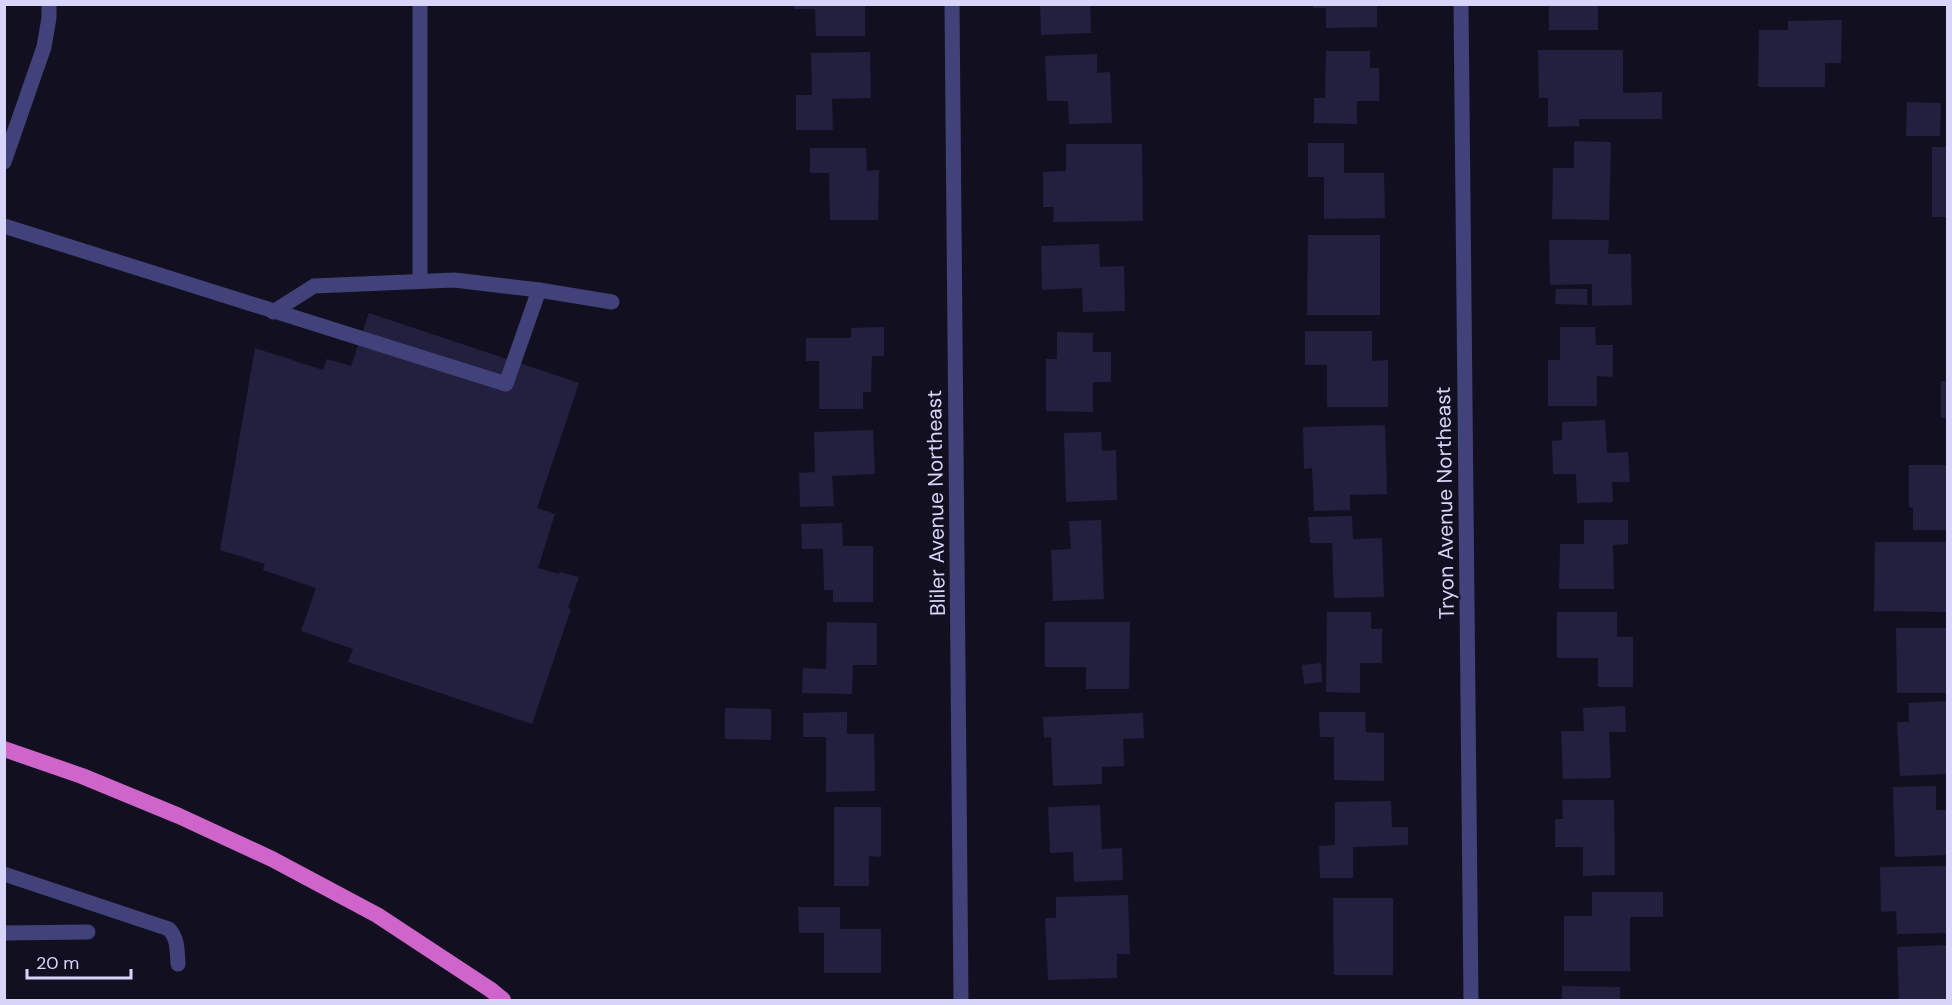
<svg xmlns="http://www.w3.org/2000/svg" width="1952" height="1005" viewBox="0 0 1952 1005" font-family="'DM Sans',sans-serif">
	<style>
		.building { fill: #231f3f }
		.lines { fill: none; stroke-linecap: round; stroke-linejoin: round }
		.service { stroke: #414279; stroke-width: 15 }
		.minor { stroke: #414279; stroke-width: 15 }
		.trunk { stroke: #cf64ca; stroke-width: 16 }
		.labels { text-anchor: middle; dominant-baseline: central; stroke-width: 4.5; stroke-linejoin: round; paint-order: stroke }
		.street-label { font-size: 21px; fill: #d7d5f9; stroke: #121020 }
	</style>
	<rect width="100%" height="100%" fill="#121020"/>
	<g class="building">
		<polygon points="794,4 865,4 865,36 816,36 815,9 794,9"/>
		<polygon points="1040,4 1090,4 1091,33 1041,35"/>
		<polygon points="1313,4 1377,4 1377,27 1326,28 1326,8 1313,8"/>
		<rect x="1549" y="4" width="49" height="26"/>
		<polygon points="1842,20 1841,63 1825,63 1825,87 1758,87 1759,30 1788,30 1788,21"/>
		<polygon points="1538,50 1623,50 1623,93 1662,92 1662,119 1579,119 1579,126 1548,127 1548,98 1539,98"/>
		<polygon points="1326,51 1370,51 1370,68 1379,68 1379,101 1357,101 1357,124 1314,123 1314,98 1325,98"/>
		<polygon points="870,52 871,98 832,99 833,130 796,130 796,95 812,95 811,53"/>
		<polygon points="1097,54 1097,73 1110,72 1112,123 1069,124 1068,101 1047,101 1045,56"/>
		<polygon points="1907,102 1941,103 1940,136 1906,136"/>
		<polygon points="1574,141 1611,142 1609,220 1552,219 1553,168 1574,168"/>
		<polygon points="1308,143 1344,143 1344,173 1384,173 1385,218 1324,219 1324,177 1308,177"/>
		<polygon points="1066,144 1142,144 1143,221 1053,222 1054,207 1043,207 1043,172 1066,171"/>
		<rect x="1932" y="147" width="16" height="70"/>
		<polygon points="810,148 866,148 867,171 879,170 878,220 830,220 829,173 810,173"/>
		<polygon points="1308,235 1380,235 1380,315 1307,315"/>
		<polygon points="1549,240 1609,240 1608,254 1631,254 1632,305 1592,306 1592,284 1550,285"/>
		<polygon points="1099,244 1100,267 1124,266 1125,311 1083,312 1082,288 1042,290 1041,246"/>
		<polygon points="1556,289 1587,289 1587,305 1555,304"/>
		<polygon points="369,313 579,383 537,508 555,514 538,568 559,574 560,572 579,577 568,608 571,609 532,724 348,662 353,649 301,631 316,588 263,570 265,564 220,550 255,348 323,370 327,359 351,366"/>
		<polygon points="884,327 884,356 872,356 871,392 863,392 863,409 819,409 819,361 806,361 806,338 851,338 851,328"/>
		<polygon points="1560,327 1595,327 1596,345 1613,345 1613,377 1597,376 1597,406 1548,406 1548,360 1560,360"/>
		<polygon points="1305,331 1372,331 1372,361 1388,360 1388,407 1327,407 1327,365 1305,365"/>
		<polygon points="1057,332 1093,333 1093,352 1111,352 1111,382 1093,382 1093,412 1046,411 1046,359 1057,359"/>
		<rect x="1941" y="381" width="7" height="37"/>
		<polygon points="1605,420 1607,453 1628,452 1630,482 1612,482 1613,502 1577,503 1576,474 1553,474 1552,441 1562,440 1562,422"/>
		<polygon points="1385,425 1387,494 1350,495 1350,510 1314,511 1312,468 1304,469 1303,427"/>
		<polygon points="873,430 875,474 832,476 834,506 800,507 799,473 815,472 814,432"/>
		<polygon points="1101,432 1102,451 1116,450 1117,500 1066,502 1064,433"/>
		<polygon points="1909,465 1948,465 1948,530 1913,530 1913,508 1909,507"/>
		<polygon points="1352,516 1353,539 1382,538 1384,597 1334,598 1332,543 1310,543 1308,517"/>
		<polygon points="1101,520 1104,599 1053,601 1051,550 1071,549 1069,521"/>
		<polygon points="1584,520 1628,520 1628,544 1613,545 1614,589 1559,589 1560,544 1584,544"/>
		<polygon points="842,523 843,546 873,546 873,602 833,602 833,590 824,590 823,549 802,549 801,524"/>
		<polygon points="1875,542 1947,542 1946,612 1874,611"/>
		<polygon points="1327,612 1371,612 1371,629 1382,629 1382,663 1360,663 1360,693 1326,692"/>
		<polygon points="1557,612 1617,612 1617,637 1633,637 1633,687 1598,687 1598,658 1557,658"/>
		<polygon points="827,622 877,623 877,665 853,665 852,694 802,693 803,668 826,669"/>
		<polygon points="1045,622 1130,622 1129,689 1086,689 1086,667 1045,667"/>
		<polygon points="1896,628 1948,628 1948,693 1897,693"/>
		<polygon points="1321,663 1322,682 1304,684 1302,665"/>
		<polygon points="1948,701 1948,774 1900,776 1897,722 1909,722 1909,703"/>
		<polygon points="1625,706 1626,732 1609,732 1611,778 1563,779 1561,731 1584,731 1583,708"/>
		<polygon points="725,708 771,709 771,740 725,739"/>
		<polygon points="847,712 847,734 874,734 875,791 826,792 826,737 803,737 803,713"/>
		<polygon points="1319,712 1365,712 1366,732 1384,733 1384,781 1334,780 1334,737 1320,737"/>
		<polygon points="1143,713 1144,738 1123,739 1124,766 1102,767 1102,784 1053,786 1051,737 1044,738 1043,717"/>
		<polygon points="1936,786 1936,810 1948,810 1948,855 1895,857 1893,787"/>
		<polygon points="1562,800 1614,800 1615,875 1583,876 1583,847 1555,847 1555,819 1563,819"/>
		<polygon points="1391,801 1392,827 1408,827 1408,845 1353,847 1353,878 1320,878 1319,846 1335,845 1335,802"/>
		<polygon points="1100,805 1102,849 1122,848 1123,880 1074,882 1073,852 1050,853 1048,807"/>
		<polygon points="834,807 881,807 881,857 869,856 869,886 834,886"/>
		<polygon points="1948,866 1948,933 1897,934 1896,911 1881,912 1880,867"/>
		<polygon points="1592,892 1663,892 1663,917 1630,917 1630,971 1564,971 1564,916 1592,916"/>
		<polygon points="1128,895 1130,954 1117,954 1117,978 1048,980 1045,918 1056,918 1056,897"/>
		<polygon points="1333,898 1393,898 1393,975 1334,975"/>
		<polygon points="798,907 840,907 840,929 881,929 881,973 824,973 824,933 799,933"/>
		<polygon points="1948,945 1948,1000 1899,1000 1897,947"/>
		<polygon points="1562,986 1620,987 1620,1000 1562,1000"/>
	</g>
	<g class="lines">
		<g class="service">
			<polyline points="420,4 420,281"/>
			<polyline points="4,162 44,47 49,18 49,4"/>
			<polyline points="4,226 506,384 539,290"/>
			<polyline points="273,312 314,286 454,280 539,290 612,302"/>
			<path d="M4,874L169,929C178,939 177,950 178,964"/>
			<polyline points="4,933 88,932"/>
		</g>
		<g class="minor">
			<polyline points="952,4 961,1000"/>
			<polyline points="1461,4 1471,1000"/>
		</g>
		<polyline class="trunk" points="4,749 82,776 179,816 272,859 377,915 491,990 503,1000"/>
	</g>
	<g class="labels">
		<g class="street-label">
			<text transform="translate(936 503) rotate(-91)">Bliler Avenue Northeast</text>
			<text transform="translate(1445 503) rotate(-91)">Tryon Avenue Northeast</text>
		</g>
	</g>
	<rect width="1952" height="1005" fill="none" stroke="#d7d5f9" stroke-width="12"/>
	<path d="M27 969v9h104v-9" fill="none" stroke="#d7d5f9" stroke-width="3"/>
	<text x="36" y="969" font-size="18" fill="#d7d5f9" stroke="#121020" stroke-width="4.5" paint-order="stroke">20 m</text>
</svg>
